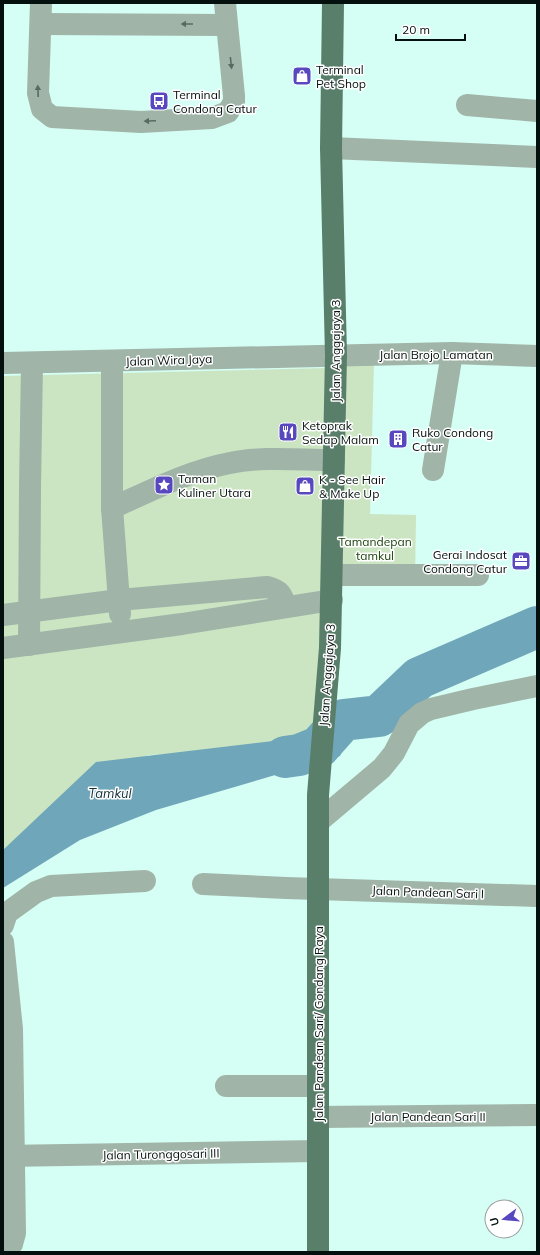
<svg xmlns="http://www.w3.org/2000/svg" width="540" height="1255" viewBox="0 0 540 1255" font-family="Mulish,sans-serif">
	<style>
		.green { fill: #cbe5c3 }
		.water { fill: #6fa6b9 }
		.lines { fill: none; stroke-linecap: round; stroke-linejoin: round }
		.river { stroke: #6fa6b9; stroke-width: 42 }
		.minor { stroke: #a0b4a8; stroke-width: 22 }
		.major { stroke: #597f6a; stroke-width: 22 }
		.oneway { fill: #596a62 }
		.labels { text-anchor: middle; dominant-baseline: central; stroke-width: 3; stroke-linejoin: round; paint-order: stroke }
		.poi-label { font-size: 12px; fill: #03100d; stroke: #fff; text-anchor: start }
		.street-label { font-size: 12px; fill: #03100d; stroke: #fff }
		.park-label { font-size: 12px; fill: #153d05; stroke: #fff }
		.water-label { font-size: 13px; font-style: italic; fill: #132f38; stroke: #fff }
	</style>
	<rect width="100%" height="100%" fill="#d5fef5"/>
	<g class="green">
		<polygon points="342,362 374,362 370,514 416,515 415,583 340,583"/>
		<polygon points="328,368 325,594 3,645 3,376"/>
		<polygon points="328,606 319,747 148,755 3,870 3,650"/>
	</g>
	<polygon class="water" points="349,732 340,756 156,810 80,840 3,888 3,850 96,762"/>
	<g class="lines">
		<polyline class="river" points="285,757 299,755 319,747 343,720 379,716 419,678 537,627"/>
		<g class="minor">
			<polyline points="41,3 38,93 42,109 52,117 141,122 212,118 228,112 234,102 234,96 225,3"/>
			<polyline points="41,24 226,25"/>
			<polyline points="467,105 537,111"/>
			<polyline points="331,148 537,157"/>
			<polyline points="112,362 112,508 120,614"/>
			<polyline points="3,363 452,353 537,356"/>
			<polyline points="433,470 452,353"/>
			<path d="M112,508C150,491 188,471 230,463C263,456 300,460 334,460"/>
			<polyline points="333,575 478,575"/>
			<path d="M3,615L119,600L267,587C279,590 283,594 285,607"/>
			<polyline points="29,645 30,488 32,363"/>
			<polyline points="3,648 182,624 332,600"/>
			<polyline points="318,822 382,768 394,753 409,724 422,713 431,709 473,699 537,686"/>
			<polyline points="203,884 286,888 537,896"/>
			<polyline points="3,925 7,913 36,892 51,886 145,881"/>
			<polyline points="3,942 12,1029 15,1233 12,1244 6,1252"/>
			<polyline points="226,1086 318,1086"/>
			<polyline points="318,1117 537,1115"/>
			<polyline points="3,1156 318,1151"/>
		</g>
		<polyline class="major" points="318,1252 318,795 330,648 336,355 331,148 333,3"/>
	</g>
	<defs><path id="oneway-solid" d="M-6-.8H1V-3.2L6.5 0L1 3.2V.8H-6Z"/></defs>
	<g class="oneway">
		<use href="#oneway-solid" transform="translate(187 24) rotate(-180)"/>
		<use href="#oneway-solid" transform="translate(231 63) rotate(84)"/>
		<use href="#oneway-solid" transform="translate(38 91) rotate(-92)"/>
		<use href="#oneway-solid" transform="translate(150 121) rotate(177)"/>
	</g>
	<defs>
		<symbol id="shop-square" viewBox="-11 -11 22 22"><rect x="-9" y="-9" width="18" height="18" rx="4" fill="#5848c0" stroke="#fff"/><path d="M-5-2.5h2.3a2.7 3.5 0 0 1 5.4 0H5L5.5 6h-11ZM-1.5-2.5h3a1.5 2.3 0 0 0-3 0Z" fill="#fff"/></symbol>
		<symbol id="bus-square" viewBox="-11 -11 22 22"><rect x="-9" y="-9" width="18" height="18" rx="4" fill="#5848c0" stroke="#fff"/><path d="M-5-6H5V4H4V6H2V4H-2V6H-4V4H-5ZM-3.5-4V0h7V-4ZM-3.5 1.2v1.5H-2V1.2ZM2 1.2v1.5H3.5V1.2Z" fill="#fff"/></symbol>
		<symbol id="restaurant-square" viewBox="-11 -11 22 22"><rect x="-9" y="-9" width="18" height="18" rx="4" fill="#5848c0" stroke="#fff"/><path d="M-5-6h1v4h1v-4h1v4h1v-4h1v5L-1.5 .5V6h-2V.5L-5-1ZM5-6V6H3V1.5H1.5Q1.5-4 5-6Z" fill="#fff"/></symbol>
		<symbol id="building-square" viewBox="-11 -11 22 22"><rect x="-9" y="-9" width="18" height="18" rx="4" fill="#5848c0" stroke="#fff"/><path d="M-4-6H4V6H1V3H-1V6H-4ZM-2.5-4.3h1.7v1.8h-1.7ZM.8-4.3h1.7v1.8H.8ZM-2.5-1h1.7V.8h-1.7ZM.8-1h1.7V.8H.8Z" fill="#fff"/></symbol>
		<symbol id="sight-square" viewBox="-11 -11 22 22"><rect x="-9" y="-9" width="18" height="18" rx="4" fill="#5848c0" stroke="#fff"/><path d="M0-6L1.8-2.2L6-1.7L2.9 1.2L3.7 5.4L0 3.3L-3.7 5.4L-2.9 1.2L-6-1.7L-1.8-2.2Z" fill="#fff"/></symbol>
		<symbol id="office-square" viewBox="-11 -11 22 22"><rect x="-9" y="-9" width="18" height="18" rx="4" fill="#5848c0" stroke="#fff"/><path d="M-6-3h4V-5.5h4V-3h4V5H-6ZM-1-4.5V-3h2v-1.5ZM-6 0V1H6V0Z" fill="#fff"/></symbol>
	</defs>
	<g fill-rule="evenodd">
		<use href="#shop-square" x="291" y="65" width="22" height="22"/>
		<use href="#bus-square" x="148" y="90" width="22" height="22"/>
		<use href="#restaurant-square" x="277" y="421" width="22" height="22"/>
		<use href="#building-square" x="387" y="428" width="22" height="22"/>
		<use href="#sight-square" x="153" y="474" width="22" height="22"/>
		<use href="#shop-square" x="294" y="475" width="22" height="22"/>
		<use href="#office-square" x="510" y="550" width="22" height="22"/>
	</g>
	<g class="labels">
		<g class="poi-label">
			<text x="316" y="69">Terminal<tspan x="316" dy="14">Pet Shop</tspan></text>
			<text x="173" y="94">Terminal<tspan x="173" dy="14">Condong Catur</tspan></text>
			<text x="302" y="425">Ketoprak<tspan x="302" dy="14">Sedap Malam</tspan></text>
			<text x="412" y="432">Ruko Condong<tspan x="412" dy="14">Catur</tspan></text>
			<text x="178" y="478">Taman<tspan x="178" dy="14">Kuliner Utara</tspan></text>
			<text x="319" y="479">K - See Hair<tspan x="319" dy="14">&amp; Make Up</tspan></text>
			<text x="507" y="554" text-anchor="end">Gerai Indosat<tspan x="507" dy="14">Condong Catur</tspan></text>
		</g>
		<g class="street-label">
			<text transform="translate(335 351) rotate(-90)">Jalan Anggajaya 3</text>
			<text x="436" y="354">Jalan Brojo Lamatan</text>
			<text transform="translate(169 360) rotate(-2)">Jalan Wira Jaya</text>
			<text transform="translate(327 675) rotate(-86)">Jalan Anggajaya 3</text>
			<text transform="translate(428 892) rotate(2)">Jalan Pandean Sari I</text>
			<text transform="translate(318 1024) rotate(-90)">Jalan Pandean Sari/ Gondang Raya</text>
			<text x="428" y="1116">Jalan Pandean Sari II</text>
			<text transform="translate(161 1154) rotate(-1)">Jalan Turonggosari III</text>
		</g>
		<g class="park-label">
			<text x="375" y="541">Tamandepan<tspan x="375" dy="14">tamkul</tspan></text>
		</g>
		<g class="water-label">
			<text x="110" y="793">Tamkul</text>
		</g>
	</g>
	<rect width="540" height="1255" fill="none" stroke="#03100d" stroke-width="8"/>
	<g transform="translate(504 1219) rotate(254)"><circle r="19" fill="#ffffff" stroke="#9a9f9e"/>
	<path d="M0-3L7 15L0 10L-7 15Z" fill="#5848c0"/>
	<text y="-6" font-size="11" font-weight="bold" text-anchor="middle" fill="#03100d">U</text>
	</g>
	<path d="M396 34v6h69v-6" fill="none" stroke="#03100d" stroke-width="2"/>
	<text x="402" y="34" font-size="12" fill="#03100d" stroke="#ffffff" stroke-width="3" paint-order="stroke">20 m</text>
</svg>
